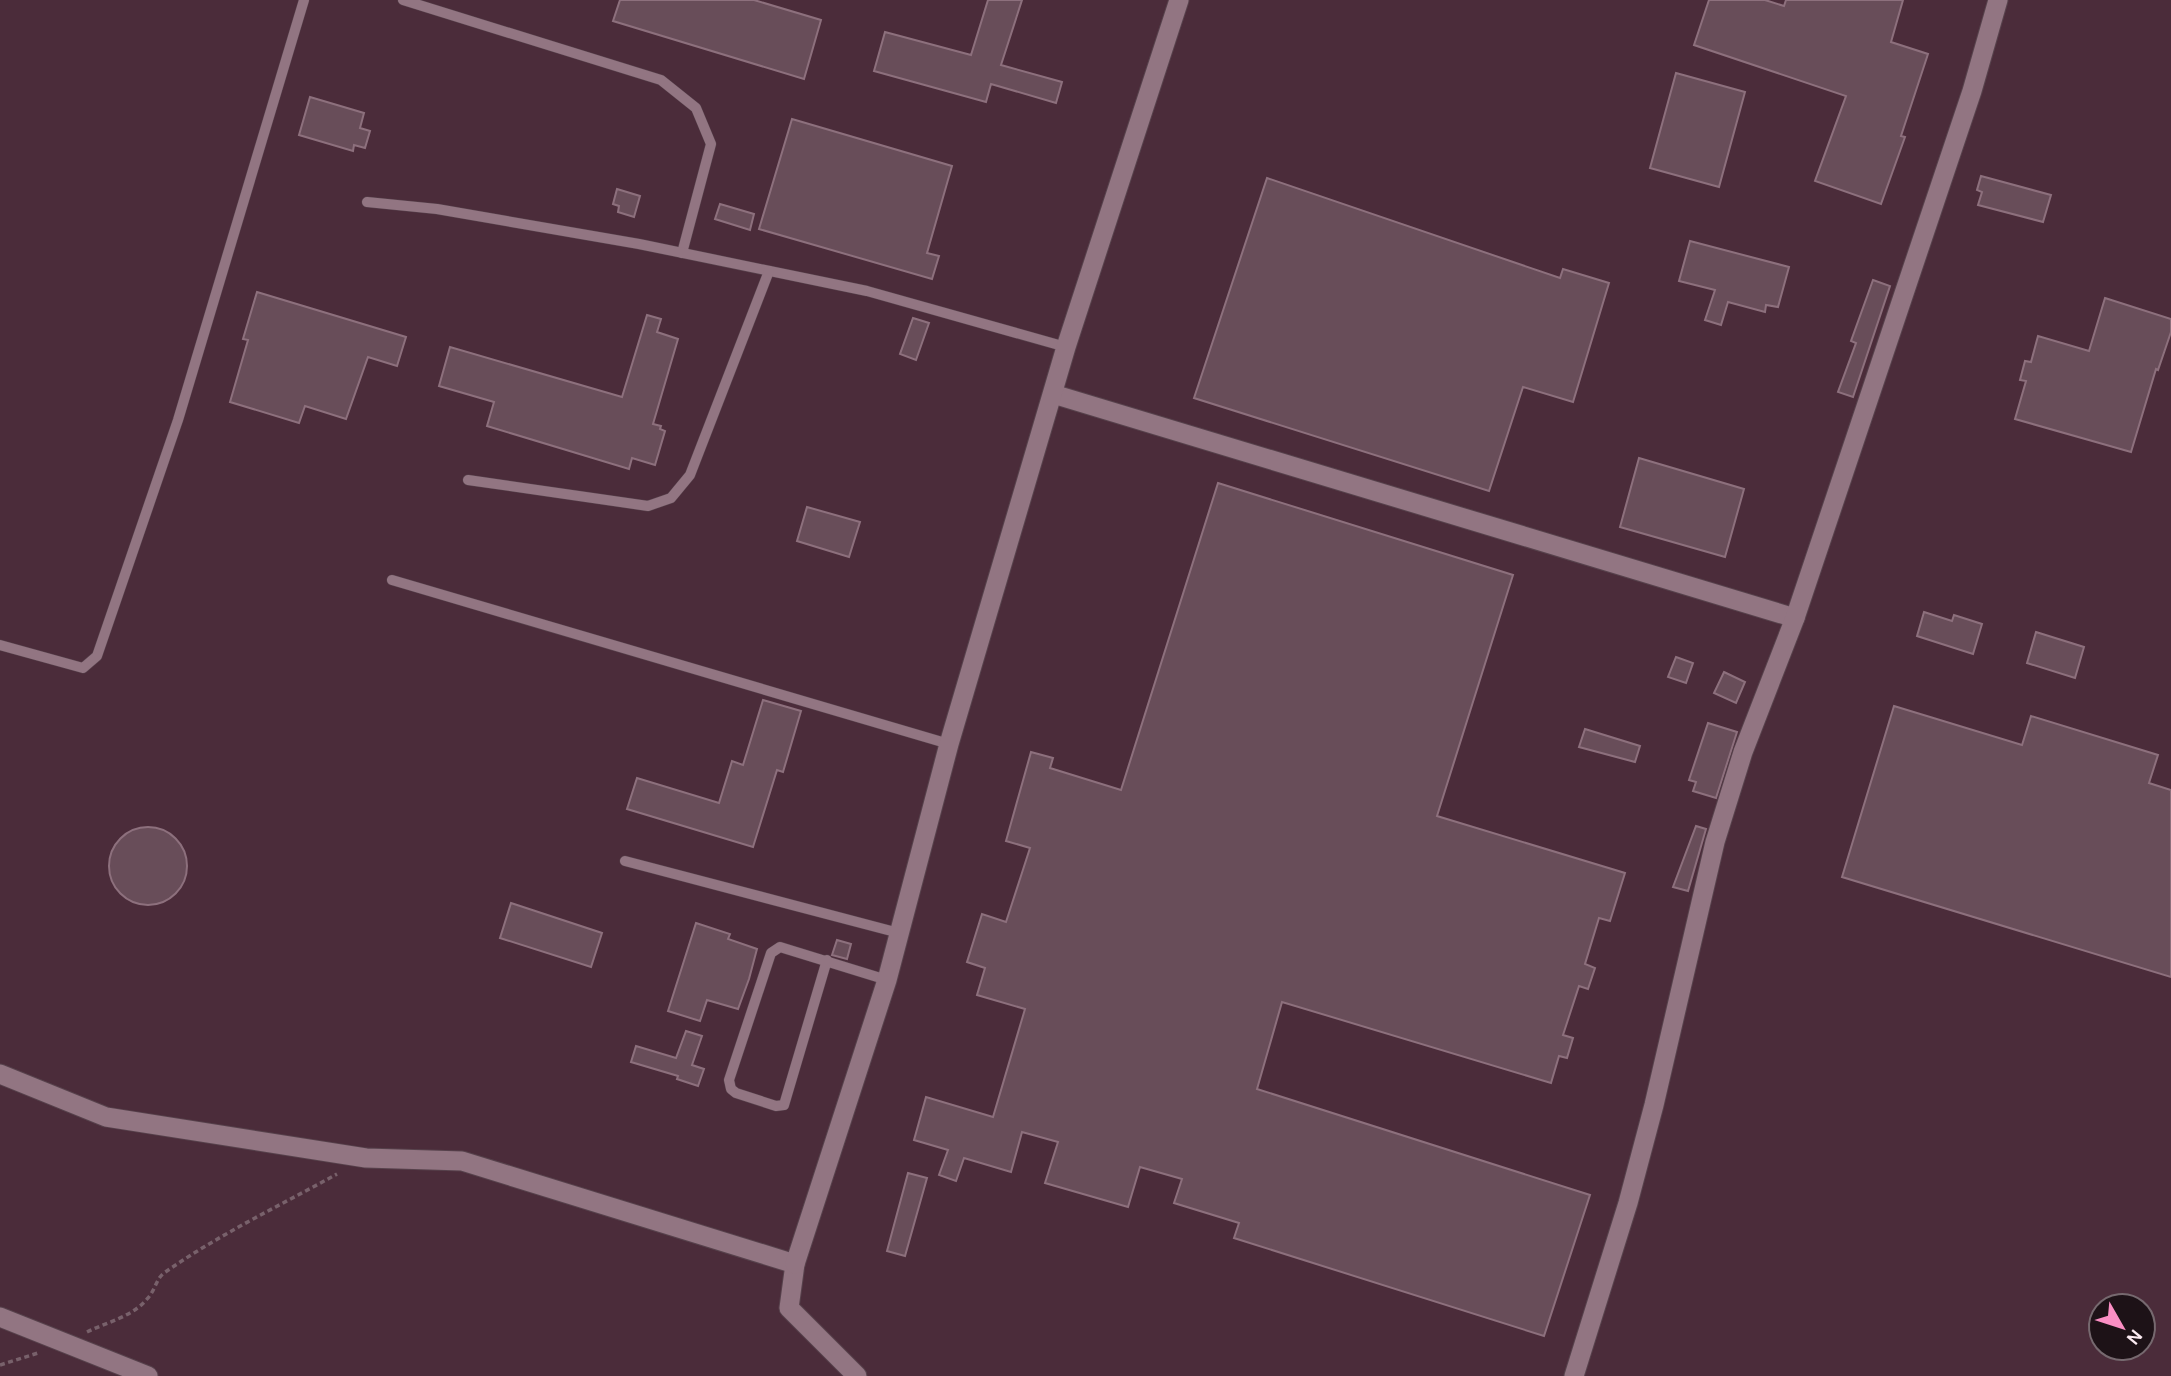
<svg xmlns="http://www.w3.org/2000/svg" width="2171" height="1376" viewBox="0 0 2171 1376" font-family="Karla,sans-serif">
	<style>
		.built { fill: #4b2c3a; fill-rule: evenodd }
		.building { fill: #684d59; stroke: #8d707d; stroke-width: 2 }
		.lines { fill: none; stroke-linecap: round; stroke-linejoin: round }
		.service-casing { stroke: #57424c; stroke-width: 11 }
		.minor-casing { stroke: #57424c; stroke-width: 21 }
		.path { stroke: #78616b; stroke-width: 3.5; stroke-dasharray: 5 3.5; stroke-linecap: butt }
		.service { stroke: #927582; stroke-width: 10 }
		.minor { stroke: #927582; stroke-width: 19 }
	</style>
	<rect width="100%" height="100%" fill="#3d2430"/>
	<path class="built" d="M0,0H2171V1376H0ZM2101,1306H2143V1348H2101Z"/>
	<g class="building">
		<polygon points="620,0 754,0 821,20 804,79 613,21"/>
		<polygon points="988,0 1022,0 1001,65 1062,82 1056,103 991,84 986,102 874,71 885,32 971,55"/>
		<polygon points="1709,0 1765,0 1784,6 1786,0 1903,0 1891,42 1928,54 1901,136 1905,137 1881,204 1815,181 1846,96 1694,45"/>
		<polygon points="1676,73 1745,92 1719,187 1650,168"/>
		<polygon points="310,97 364,113 360,128 370,131 365,148 354,145 353,151 299,135"/>
		<polygon points="792,119 952,166 927,253 939,256 932,279 759,229"/>
		<polygon points="1981,176 2051,195 2043,222 1978,205 1982,192 1977,190"/>
		<polygon points="1267,178 1560,278 1563,269 1609,283 1573,402 1523,387 1489,491 1194,398"/>
		<polygon points="617,189 640,196 634,217 618,212 619,206 613,204"/>
		<polygon points="720,204 754,214 750,230 715,219"/>
		<polygon points="1690,241 1789,267 1778,307 1766,305 1765,312 1728,302 1721,325 1705,320 1715,290 1679,281"/>
		<polygon points="1873,280 1890,286 1853,397 1838,392 1856,343 1851,341"/>
		<polygon points="257,292 406,337 397,366 368,357 346,419 305,406 299,423 230,402 248,340 243,339"/>
		<polygon points="2105,298 2171,319 2171,332 2158,370 2156,369 2131,452 2015,419 2026,381 2020,380 2025,361 2031,362 2038,336 2089,351"/>
		<polygon points="647,315 661,319 657,332 678,339 653,424 661,426 660,429 665,431 655,465 632,458 629,469 487,426 494,402 439,386 450,347 622,397"/>
		<polygon points="913,318 929,323 916,360 900,354"/>
		<polygon points="1639,458 1744,489 1725,557 1620,527"/>
		<polygon points="1218,483 1513,575 1437,816 1625,873 1610,921 1599,918 1585,964 1595,968 1588,989 1579,986 1563,1035 1573,1038 1567,1058 1559,1056 1551,1083 1282,1002 1257,1089 1590,1195 1544,1336 1234,1238 1239,1223 1174,1203 1182,1179 1140,1167 1128,1207 1045,1183 1058,1142 1022,1132 1011,1172 964,1158 956,1181 939,1175 948,1150 914,1140 926,1097 993,1117 1025,1009 977,995 985,968 967,962 982,914 1006,922 1030,848 1006,841 1031,752 1053,758 1050,768 1121,790"/>
		<polygon points="807,507 860,522 849,557 797,541"/>
		<polygon points="1924,612 1952,621 1954,615 1982,624 1973,654 1917,636"/>
		<polygon points="2036,632 2084,647 2075,678 2027,663"/>
		<polygon points="1676,657 1693,663 1686,683 1668,677"/>
		<polygon points="1724,672 1745,682 1736,703 1714,693"/>
		<polygon points="763,700 801,711 783,772 777,770 753,847 627,809 637,778 719,803 732,761 743,765"/>
		<polygon points="1894,706 2022,745 2031,716 2158,755 2149,783 2171,790 2171,977 1842,877"/>
		<polygon points="1708,723 1737,732 1716,798 1693,791 1696,782 1689,780"/>
		<polygon points="1585,729 1640,746 1635,762 1579,747"/>
		<polygon points="1696,826 1706,829 1688,891 1673,887"/>
		<circle cx="148" cy="866" r="39"/>
		<polygon points="511,903 602,933 591,967 500,938"/>
		<polygon points="696,923 730,934 728,939 757,949 749,979 738,1009 707,1000 700,1021 668,1011"/>
		<polygon points="837,940 851,944 847,959 832,955"/>
		<polygon points="686,1031 702,1036 692,1065 704,1069 698,1086 677,1079 678,1076 631,1062 636,1046 676,1058"/>
		<polygon points="908,1173 927,1178 905,1256 887,1251"/>
	</g>
	<g class="lines">
		<defs>
			<g id="service">
				<polyline points="403,0 661,80 696,108 711,144 682,253"/>
				<polyline points="367,202 437,209 639,244 867,291 1066,347"/>
				<polyline points="468,480 648,506 671,498 690,475 769,271"/>
				<polyline points="392,580 949,744"/>
				<polyline points="0,645 83,668 97,656 178,420 304,0"/>
				<polyline points="625,861 899,933"/>
				<polyline points="827,960 784,1105 776,1106 736,1093 731,1089 729,1080 771,953 780,947 887,980"/>
			</g>
			<g id="minor">
				<polyline points="1053,394 1795,618"/>
				<polyline points="0,1074 106,1117 366,1158 462,1161 795,1264 789,1308 857,1376"/>
				<polyline points="795,1264 887,980 949,744 1066,347 1179,0"/>
				<polyline points="0,1317 148,1376"/>
				<polyline points="1574,1376 1628,1203 1654,1105 1715,842 1743,752 1795,618 1972,91 1998,0"/>
			</g>
		</defs>
		<use href="#service" class="service-casing"/>
		<use href="#minor" class="minor-casing"/>
		<g class="path">
			<path d="M87,1332C107,1322 132,1317 147,1299C155,1291 156,1279 164,1273C218,1235 279,1206 337,1174"/>
			<polyline points="0,1365 38,1353"/>
		</g>
		<use href="#service" class="service"/>
		<use href="#minor" class="minor"/>
	</g>
	<g transform="translate(2122 1327) rotate(129)"><circle r="33" fill="#1d1217" stroke="#76696f" stroke-width="2"/>
	<path d="M0-5L12 26L0 18L-12 26Z" fill="#fb8fc4"/>
	<text y="-10" font-size="19" font-weight="bold" text-anchor="middle" fill="#fcebf2">N</text>
	</g>
</svg>
